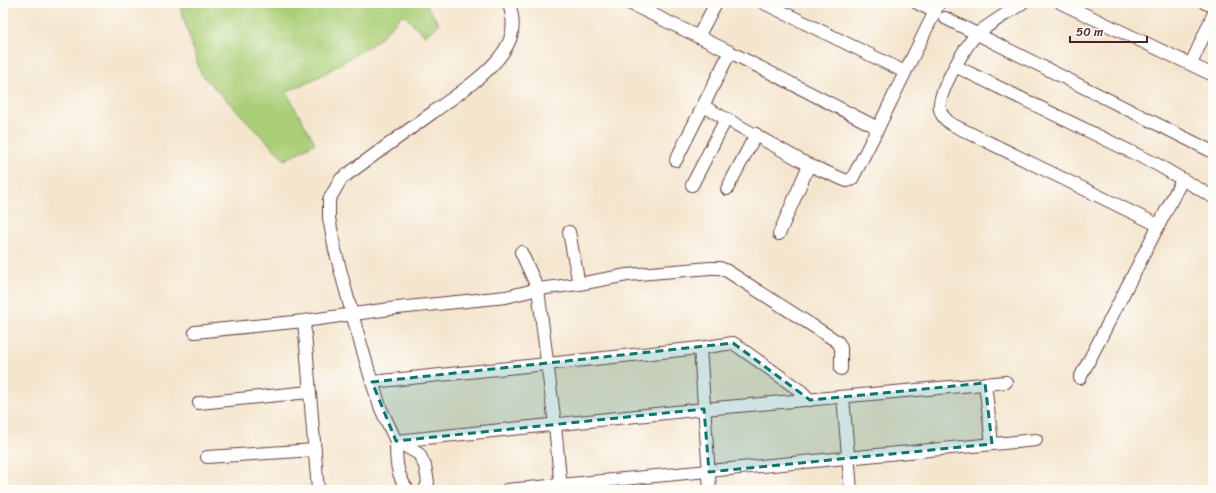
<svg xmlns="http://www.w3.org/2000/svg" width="1216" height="493" viewBox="0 0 1216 493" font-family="Sriracha,sans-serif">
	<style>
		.green { fill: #abcf78; stroke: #7a7752 }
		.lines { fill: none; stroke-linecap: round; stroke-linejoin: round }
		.minor-casing { stroke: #643d43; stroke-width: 14 }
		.minor { stroke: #fff; stroke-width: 12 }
		.marked { fill: #0f766e; fill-opacity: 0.2; stroke: #0f766e; stroke-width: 3; stroke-dasharray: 8 5; stroke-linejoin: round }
	</style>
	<rect width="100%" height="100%" fill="#fdfcf7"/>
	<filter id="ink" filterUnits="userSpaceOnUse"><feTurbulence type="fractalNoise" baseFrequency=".025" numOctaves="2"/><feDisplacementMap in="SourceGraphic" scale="8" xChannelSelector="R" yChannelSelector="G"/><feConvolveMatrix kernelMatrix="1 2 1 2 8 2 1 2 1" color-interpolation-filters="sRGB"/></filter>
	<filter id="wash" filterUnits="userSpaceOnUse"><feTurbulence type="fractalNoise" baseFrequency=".012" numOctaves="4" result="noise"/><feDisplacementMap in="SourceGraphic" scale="16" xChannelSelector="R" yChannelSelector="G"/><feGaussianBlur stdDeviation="0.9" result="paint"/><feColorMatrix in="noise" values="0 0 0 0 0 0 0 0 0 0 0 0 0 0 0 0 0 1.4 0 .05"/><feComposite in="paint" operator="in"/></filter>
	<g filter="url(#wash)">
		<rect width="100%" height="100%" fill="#f4e5cd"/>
		<polygon class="green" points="179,3 425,3 439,24 425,36 403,14 377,41 324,74 286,92 315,143 285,160 201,74"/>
	</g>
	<g filter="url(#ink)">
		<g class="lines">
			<defs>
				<g id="minor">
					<polyline points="629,3 730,52 878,128"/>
					<polyline points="764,3 905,72"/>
					<polyline points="917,3 935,12"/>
					<path d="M1022,3C1008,13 992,22 978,33C967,43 936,95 940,109C941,116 946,120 951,124L1158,225"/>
					<polyline points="1061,3 1213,75"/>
					<polyline points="1205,3 1213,6"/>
					<polyline points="945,18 1213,152"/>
					<polyline points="698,37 716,3"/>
					<polyline points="1191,64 1213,15"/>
					<polyline points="955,66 1156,164 1213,197"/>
					<polyline points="703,106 809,165 847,181 852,179 878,128 939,3"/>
					<polyline points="676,160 730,52"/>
					<polyline points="692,185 726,119"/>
					<polyline points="727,189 756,134"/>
					<polyline points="569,232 579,284"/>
					<polyline points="779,234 809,165"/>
					<polyline points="521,252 538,289 555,425 561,490"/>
					<polyline points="304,321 318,490"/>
					<polyline points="195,332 304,321 397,308 506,297 538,289 579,284 627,275 710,268 720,268 727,271 838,342 841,348 841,369"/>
					<polyline points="700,348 710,490"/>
					<polyline points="1080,378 1182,180"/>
					<polyline points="372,382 700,348 733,343 736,345 802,392 810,400"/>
					<polyline points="985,383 992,444"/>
					<polyline points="843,397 851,490"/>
					<polyline points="199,403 309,392"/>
					<polyline points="207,457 315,450"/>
					<path d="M408,490C396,475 396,460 396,441L704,409L1006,382"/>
					<path d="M425,490L428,482L425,466L419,454L396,441L381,409L372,382L352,314L335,250L329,218V200L341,179C371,157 402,135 432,113C456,95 495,71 508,44C515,30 513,17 509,3"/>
					<polyline points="507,490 1036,440"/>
				</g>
			</defs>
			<use href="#minor" class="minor-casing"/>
			<use href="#minor" class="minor"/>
		</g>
	</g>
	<path class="marked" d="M733,343L810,400L985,383L992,444L709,472L704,409L396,441L372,382Z"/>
	<rect width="1216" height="493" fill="none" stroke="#fdfcf7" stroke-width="16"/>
	<path d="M1070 36v6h77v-6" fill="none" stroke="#4a1f2b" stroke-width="2"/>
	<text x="1076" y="36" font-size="12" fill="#4a1f2b" stroke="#fdfcf7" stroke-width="3" paint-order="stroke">50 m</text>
</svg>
